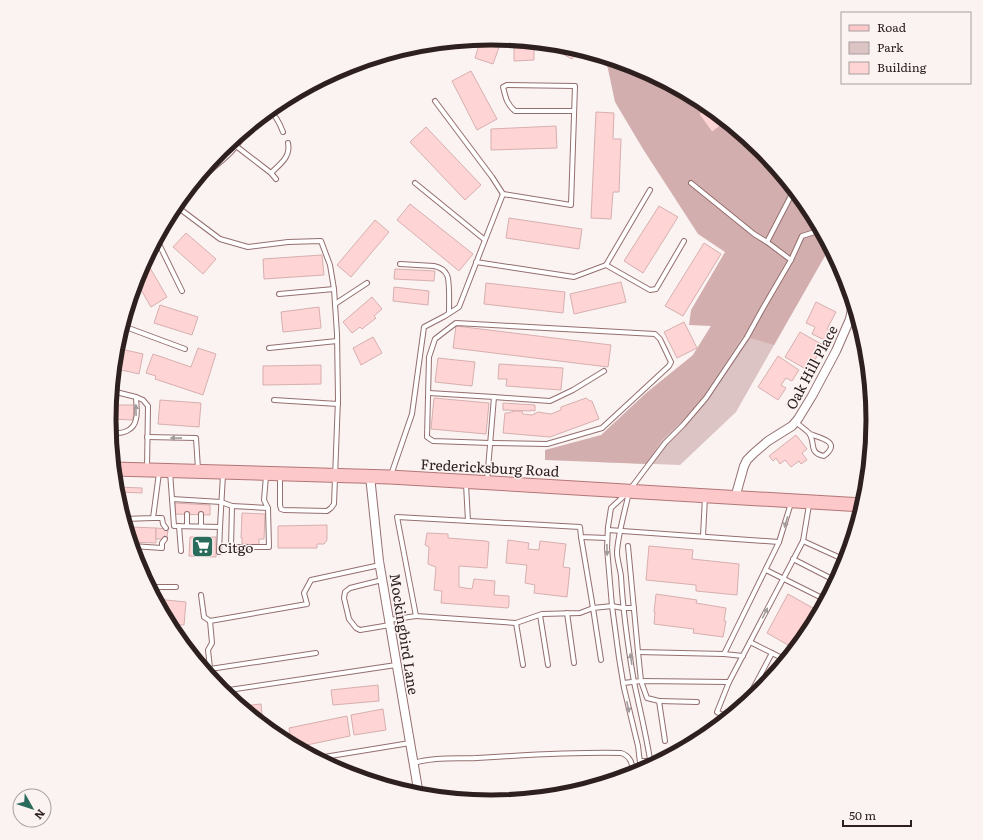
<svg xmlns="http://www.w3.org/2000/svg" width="983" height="840" viewBox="0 0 983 840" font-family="Literata,serif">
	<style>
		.green { fill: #ddc4c4 }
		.forest { fill: #d2afae }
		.building { fill: #fed5d4; stroke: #d7afaf }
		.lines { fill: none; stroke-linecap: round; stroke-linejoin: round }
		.service-casing { stroke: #946f6f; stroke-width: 6 }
		.minor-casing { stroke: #946f6f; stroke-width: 10 }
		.primary-casing { stroke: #b37676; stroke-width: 15 }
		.service { stroke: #fff; stroke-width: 4 }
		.minor { stroke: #fff; stroke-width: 8 }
		.primary { stroke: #fcc8c9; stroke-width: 13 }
		.oneway { fill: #a19b9b }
		.labels { text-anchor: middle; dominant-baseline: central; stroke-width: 3; stroke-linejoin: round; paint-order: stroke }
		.street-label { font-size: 14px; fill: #2f2020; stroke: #fbf2f2 }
		.poi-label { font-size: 14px; fill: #2f2020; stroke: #fbf2f2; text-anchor: start }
		.rim { fill: none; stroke: #2f2020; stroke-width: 5 }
	</style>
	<rect width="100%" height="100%" fill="#fbf2f2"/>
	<polygon class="green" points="809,208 830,247 736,412 680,465 602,462 665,400 729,297"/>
	<polygon class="forest" points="604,57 638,67 704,103 762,150 809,208 830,247 774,345 743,336 703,397 681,422 662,440 646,464 545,460 545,450 601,435 646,393 693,355 711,326 689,325 691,310 725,252 698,234 643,149 615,102 608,69"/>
	<g class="building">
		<polygon points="492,38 502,39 493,64 475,58 481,39"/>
		<polygon points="469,40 457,49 452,42"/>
		<polygon points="514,40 534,42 534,60 514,61"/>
		<polygon points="547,44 566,45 587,52 585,55 577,51 572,59 546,45"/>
		<polygon points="471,71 497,119 477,130 452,81"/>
		<polygon points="709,107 717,114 724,123 712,132 699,114"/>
		<polygon points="596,112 614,113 613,139 621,139 619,192 613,192 611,219 591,218"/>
		<polygon points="556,126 557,148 491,150 491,129"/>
		<polygon points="426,127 481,185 465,200 410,142"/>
		<polygon points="410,204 473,254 459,271 397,220"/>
		<polygon points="659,206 678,217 643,273 624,261"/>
		<polygon points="509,218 582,229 579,249 506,238"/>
		<polygon points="375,220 389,232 351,277 337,265"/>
		<polygon points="186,233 216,259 203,274 173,247"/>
		<polygon points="704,243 721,254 683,316 665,306"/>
		<polygon points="322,255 324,275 264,279 263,259"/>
		<polygon points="146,261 167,297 151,307 136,281 139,274"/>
		<polygon points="395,269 435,271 434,281 394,279"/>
		<polygon points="621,282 626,302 574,314 570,294"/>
		<polygon points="486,283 565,292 563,313 484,304"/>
		<polygon points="394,287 429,291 428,305 393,301"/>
		<polygon points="372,297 382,309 374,316 376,318 362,329 360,327 352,333 343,322"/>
		<polygon points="816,302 836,312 827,329 832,331 827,341 812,334 815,327 806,323"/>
		<polygon points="160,305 198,317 192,335 154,323"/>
		<polygon points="319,307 321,328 283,332 281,312"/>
		<polygon points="684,322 697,348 677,358 664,332"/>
		<polygon points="456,326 611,345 608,367 453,348"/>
		<polygon points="800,332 823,345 809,371 785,357"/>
		<polygon points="373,337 382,353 361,365 353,348"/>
		<polygon points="198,348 216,354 203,395 155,379 156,376 146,373 153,354 191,367"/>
		<polygon points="121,349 143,354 139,374 117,369"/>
		<polygon points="778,356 799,370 792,381 786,378 781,385 786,388 778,400 758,387"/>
		<polygon points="438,358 475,362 472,386 435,382"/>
		<polygon points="499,364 563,368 561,390 506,386 507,379 498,379"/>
		<polygon points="321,365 321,384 263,385 263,366"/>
		<polygon points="434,398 489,403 486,434 431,429"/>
		<polygon points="586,398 590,401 592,401 599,419 550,437 503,433 505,413 508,413 515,411 522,411 523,414 532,415 538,412 551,414 561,410 561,407"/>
		<polygon points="160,400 201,403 199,427 158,424"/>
		<polygon points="503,403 535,405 535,411 531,410 531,411 503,410"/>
		<polygon points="111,405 134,405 133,420 110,419"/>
		<polygon points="796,435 807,449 802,453 807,460 801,464 799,461 791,467 785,460 780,464 776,458 773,461 769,456"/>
		<polygon points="117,487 142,488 142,493 117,492"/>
		<polygon points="175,503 210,505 210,515 175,514"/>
		<polygon points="242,513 265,514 264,539 259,539 259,545 242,544 242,538 241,538"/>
		<polygon points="327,525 327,540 324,544 317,544 317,548 278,548 278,526"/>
		<polygon points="131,527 156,528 156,543 131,542"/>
		<polygon points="156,528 168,529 167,539 156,539"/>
		<polygon points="427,533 448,534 448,538 486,541 489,542 487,568 459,566 459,587 472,589 474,579 495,581 494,595 509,596 509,605 508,608 441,603 442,591 434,590 436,567 428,564 429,547 425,545"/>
		<polygon points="190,537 216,537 216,557 189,556"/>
		<polygon points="508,540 529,543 528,549 539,550 540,541 566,544 563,567 570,568 567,597 534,593 535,585 525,583 527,565 506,563"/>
		<polygon points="649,546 693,550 692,559 739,564 737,595 696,591 696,585 646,580"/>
		<polygon points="656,594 697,600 696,603 726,608 724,621 726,621 723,637 693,633 694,629 654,624 655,612 654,612"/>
		<polygon points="788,594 820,612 809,632 795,649 767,633"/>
		<polygon points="156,599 186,602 184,625 169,624"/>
		<polygon points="189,639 192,655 181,641"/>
		<polygon points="378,685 379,701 333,705 331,690"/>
		<polygon points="261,704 263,725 243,707 242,706"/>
		<polygon points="383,709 386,730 354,735 351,715"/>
		<polygon points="347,716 350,736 297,747 296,739 291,740 289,728"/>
	</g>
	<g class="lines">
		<defs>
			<g id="service">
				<polyline points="435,101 492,177 503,194"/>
				<path d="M269,111C276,115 280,124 283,132"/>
				<polyline points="236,146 271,173 276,179"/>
				<path d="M271,173C280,164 291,157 288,143"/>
				<polyline points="691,183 754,234 767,242 791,260"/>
				<path d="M191,187C209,169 236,155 246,130"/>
				<polyline points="176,206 220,239 248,247 288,242 321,241 330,265 334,289 337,334 338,399 334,504 331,508 327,511 284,510 281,509 280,505 280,476"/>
				<polyline points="157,240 182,291"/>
				<path d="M485,240L503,194L571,205L575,86L507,85L503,87C506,98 506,103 515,111H574"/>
				<polyline points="767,242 794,190"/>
				<polyline points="476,262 574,277 606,265 650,190"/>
				<path d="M400,264L434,266C439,267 444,269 447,275C450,281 449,305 449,313"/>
				<polyline points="606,265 650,290 656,289 684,241"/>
				<polyline points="279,294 334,289"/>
				<polyline points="335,304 367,283"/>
				<polygon points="456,323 655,334 660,339 671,362 669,366 602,428 547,444 490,443 433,441 427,437 429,357 435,339 448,329"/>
				<polyline points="123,326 185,349"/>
				<polyline points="269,348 337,341"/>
				<polyline points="112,391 136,397 143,400 148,406 147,468"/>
				<polyline points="429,393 494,397 487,481"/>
				<polyline points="494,397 550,401 573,390 604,371"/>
				<polyline points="274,400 338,404"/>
				<path d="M796,422C800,426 805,429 809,433C816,443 808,453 824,456C842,442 821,438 810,434"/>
				<path d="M111,432C121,435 134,431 136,419C138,413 136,403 136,397"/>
				<polyline points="147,437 196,438 198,469"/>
				<polyline points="170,472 174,526 220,527 223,475"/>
				<polyline points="391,475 412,414 424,327 445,316 459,307 485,240 415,183"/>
				<polyline points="266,476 264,500 268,508 232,506 231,547 269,547 268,508"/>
				<polyline points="466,484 468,521"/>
				<polyline points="631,488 665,443 683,425 706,398 747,337 763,308 791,260 802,236 821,230"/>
				<path d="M629,492C625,511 618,534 617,552C617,560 620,568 621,576C623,612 628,647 634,682C640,710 647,738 651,766"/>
				<polyline points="626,494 611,508 608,527 607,548 612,606 619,658 624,688 638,746 641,771"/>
				<polyline points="172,499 221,502 232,506"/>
				<polyline points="153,518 162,518 163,524 166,528"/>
				<polyline points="124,519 153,518 159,473"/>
				<polyline points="179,526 181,551"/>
				<polyline points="187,526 187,514"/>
				<polyline points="201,526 201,514"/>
				<polyline points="608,530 779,542"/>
				<polyline points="703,536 705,497"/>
				<polyline points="581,537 593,608 612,606 623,608 634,608"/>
				<polyline points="803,541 845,560 848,554"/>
				<polyline points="132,546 162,548 162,543 165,539"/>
				<polyline points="628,546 638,652 724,654 779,542 791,503"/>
				<polyline points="219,552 220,527"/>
				<polyline points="793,559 836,581"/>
				<polyline points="766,570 826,600"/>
				<polyline points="382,580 350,588 345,592 344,598 349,619 356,628 360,630 390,625"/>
				<polyline points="150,587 176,587"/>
				<polyline points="201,595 204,617 210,621"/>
				<polyline points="567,613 574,663"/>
				<polyline points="540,615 548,665"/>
				<polyline points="389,620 416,616"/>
				<polyline points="516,623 523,665"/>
				<polyline points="750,642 786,660"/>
				<polyline points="724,654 743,656"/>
				<polyline points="601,660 593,608 580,613 542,614 516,623 416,616 397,517 580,527 581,537 607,538"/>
				<polyline points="210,669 316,653"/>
				<polyline points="211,677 208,650 212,643 210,621 307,604 304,593 311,580 380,565"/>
				<polyline points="729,682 803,541 809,505"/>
				<polyline points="623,683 641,681 638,652"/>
				<polyline points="222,691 396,665"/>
				<polyline points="659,701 697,702"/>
				<polyline points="745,704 772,653"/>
				<polyline points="665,741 659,701 647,698 641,681 729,682 717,712 728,718"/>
				<polyline points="318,758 410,743"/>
				<polyline points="640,761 660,761"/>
				<path d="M414,763C434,757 456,759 477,758C525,755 573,752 621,753C631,756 632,764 634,774"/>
			</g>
			<g id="minor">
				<polyline points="370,476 379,561 419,795"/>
				<polyline points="735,498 744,466 747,460 754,453 768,441 792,426 798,419 812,396 836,351 850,319 853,304"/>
			</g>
			<polyline id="primary" points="114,469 390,477 863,505"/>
		</defs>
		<use href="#service" class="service-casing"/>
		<use href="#minor" class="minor-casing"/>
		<use href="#primary" class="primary-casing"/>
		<use href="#service" class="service"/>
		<use href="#minor" class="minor"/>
		<use href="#primary" class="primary"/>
	</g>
	<defs><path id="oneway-solid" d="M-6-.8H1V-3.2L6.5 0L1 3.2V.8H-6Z"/></defs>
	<g class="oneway">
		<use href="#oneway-solid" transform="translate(136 410) rotate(-91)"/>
		<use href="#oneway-solid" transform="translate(176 438) rotate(-179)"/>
		<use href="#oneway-solid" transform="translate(786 522) rotate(107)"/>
		<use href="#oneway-solid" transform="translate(607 550) rotate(89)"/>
		<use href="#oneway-solid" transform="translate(765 613) rotate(-63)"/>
		<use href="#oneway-solid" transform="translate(631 659) rotate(-98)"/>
		<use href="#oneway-solid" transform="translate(628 707) rotate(78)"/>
	</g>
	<defs>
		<symbol id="supermarket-square" viewBox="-11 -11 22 22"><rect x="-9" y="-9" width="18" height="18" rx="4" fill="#2a6c5b" stroke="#fbf2f2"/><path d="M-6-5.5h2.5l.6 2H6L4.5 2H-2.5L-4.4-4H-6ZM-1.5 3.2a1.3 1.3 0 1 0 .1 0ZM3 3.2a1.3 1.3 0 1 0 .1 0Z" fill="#fff"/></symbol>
	</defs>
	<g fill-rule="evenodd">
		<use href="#supermarket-square" x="190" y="534" width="25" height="25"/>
	</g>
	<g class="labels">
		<g class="street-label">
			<text transform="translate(811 367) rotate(-62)">Oak Hill Place</text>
			<text transform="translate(490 467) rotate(3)">Fredericksburg Road</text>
			<text transform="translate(405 634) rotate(81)">Mockingbird Lane</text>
		</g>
		<g class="poi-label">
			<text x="218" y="547">Citgo</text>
		</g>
	</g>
	<path d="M0 0H983V840H0ZM116 420a375 375 0 1 1 750 0a375 375 0 1 1-750 0Z" fill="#fbf2f2" fill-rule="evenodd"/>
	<path class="rim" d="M116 420a375 375 0 1 1 750 0a375 375 0 1 1-750 0Z"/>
	<rect x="841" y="12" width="130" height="72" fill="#fbf2f2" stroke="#a99e9e"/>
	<rect x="849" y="25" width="20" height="6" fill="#fcc8c9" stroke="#a99e9e"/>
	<text x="877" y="32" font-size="12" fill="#2f2020">Road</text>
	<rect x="849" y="42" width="20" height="12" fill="#ddc4c4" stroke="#a99e9e"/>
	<text x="877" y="52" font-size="12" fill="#2f2020">Park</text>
	<rect x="849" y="62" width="20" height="12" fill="#fed5d4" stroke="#a99e9e"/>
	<text x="877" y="72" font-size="12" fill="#2f2020">Building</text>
	<g transform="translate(32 808) rotate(129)"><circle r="19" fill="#fbf2f2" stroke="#a99e9e"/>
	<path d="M0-3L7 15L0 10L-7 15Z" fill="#2a6c5b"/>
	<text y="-6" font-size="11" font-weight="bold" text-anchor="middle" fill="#2f2020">N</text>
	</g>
	<path d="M843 820v6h68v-6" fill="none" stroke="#2f2020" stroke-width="2"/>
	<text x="849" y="820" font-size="12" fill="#2f2020" stroke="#fbf2f2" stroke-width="3" paint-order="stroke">50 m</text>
</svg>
